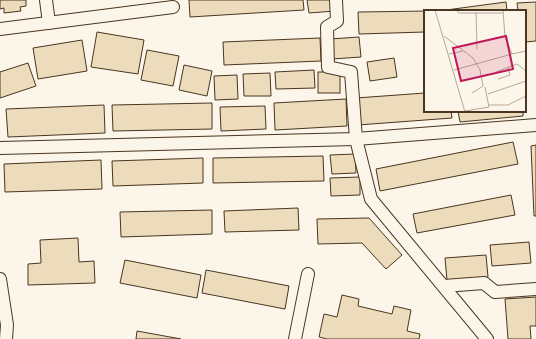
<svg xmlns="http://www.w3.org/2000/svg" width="536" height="339" viewBox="0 0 536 339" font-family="Quicksand,sans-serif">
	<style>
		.building { fill: #ecdcbc; stroke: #4a3520 }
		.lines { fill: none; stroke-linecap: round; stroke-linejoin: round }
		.street-casing { stroke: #4a3520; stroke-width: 14 }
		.street { stroke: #fbf6e9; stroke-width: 12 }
		.inset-road { fill: none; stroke: #b4a999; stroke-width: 1 }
		.view { fill: #c2185b; fill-opacity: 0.15; stroke: #c2185b; stroke-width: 2 }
		.inset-edge { fill: none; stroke: #4a3520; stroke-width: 2 }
	</style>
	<rect width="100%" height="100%" fill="#fbf6e9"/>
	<g class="building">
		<polygon points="0,0 26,0 26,6 20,7 21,11 4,13 4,8 0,9"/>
		<polygon points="189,0 303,0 304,10 190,17"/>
		<polygon points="307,0 334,0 335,11 309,13"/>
		<polygon points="506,2 507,11 447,11 446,10"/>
		<polygon points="536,2 536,41 525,42 525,11 518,11 517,3"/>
		<polygon points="425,11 425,32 359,34 358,12 429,11"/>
		<polygon points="97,32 144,40 138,74 91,67"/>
		<polygon points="359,37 361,57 332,59 330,39"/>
		<polygon points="320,38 321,61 224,65 223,42"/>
		<polygon points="82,40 87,71 38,79 33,48"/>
		<polygon points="147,50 179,56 173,86 141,80"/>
		<polygon points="394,58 397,77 370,81 367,62"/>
		<polygon points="28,63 36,86 0,98 0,72"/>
		<polygon points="184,65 212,71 207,96 179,90"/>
		<polygon points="314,70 315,88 276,89 275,72"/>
		<rect x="318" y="72" width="22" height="21"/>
		<polygon points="270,73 271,96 244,96 243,74"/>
		<polygon points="237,75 238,99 215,100 214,76"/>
		<polygon points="425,93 425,111 451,111 452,118 358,125 356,98"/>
		<polygon points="346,99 347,126 275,130 274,103"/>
		<polygon points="212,103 212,129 113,131 112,105"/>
		<polygon points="104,105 105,133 8,137 6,109"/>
		<polygon points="265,106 266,129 221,131 220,107"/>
		<polygon points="458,111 523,111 523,116 460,122"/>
		<polygon points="513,142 518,164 380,191 376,169"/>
		<polygon points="536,145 536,216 534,216 531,146"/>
		<polygon points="355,154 356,173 332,174 330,155"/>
		<polygon points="323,156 324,181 213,183 213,158"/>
		<polygon points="203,158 203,183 113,186 112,161"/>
		<polygon points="101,160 102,189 5,192 4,164"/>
		<polygon points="360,177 360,195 331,196 330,178"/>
		<polygon points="511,195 515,215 417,233 413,214"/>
		<polygon points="298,208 299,230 225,232 224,211"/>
		<polygon points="212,210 212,234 121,237 120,212"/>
		<polygon points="369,218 402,255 386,269 362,243 318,244 317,219"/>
		<polygon points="78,238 79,262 94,261 95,283 28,285 28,264 41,263 40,240"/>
		<polygon points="529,242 531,263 492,266 490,245"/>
		<polygon points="486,255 488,277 447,280 445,258"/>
		<polygon points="125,260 201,275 197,298 120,283"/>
		<polygon points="206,270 289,286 285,309 202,293"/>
		<polygon points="342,295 359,299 358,306 392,314 394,306 411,310 407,331 420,334 419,339 327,339 319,337 324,314 337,317"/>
		<polygon points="536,297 536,326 530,326 531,339 508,339 505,299"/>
		<polygon points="137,331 181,339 136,339"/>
	</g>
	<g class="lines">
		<defs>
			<g id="street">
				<polyline points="46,0 49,23"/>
				<polyline points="336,0 337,21 327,27 328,67 351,72 356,139 371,199 487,339"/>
				<polyline points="0,29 173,7"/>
				<polyline points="0,148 356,139 536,125"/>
				<polyline points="0,279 7,325 6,339"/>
				<polyline points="444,286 484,283 495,292 536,289"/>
				<polyline points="295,339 308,274"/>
			</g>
		</defs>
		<use href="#street" class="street-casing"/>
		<use href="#street" class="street"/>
	</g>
	<g transform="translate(424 10)">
		<rect width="102" height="102" fill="#fbf6e9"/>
		<path class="inset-road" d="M11,0L41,102M32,0L35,3H79M79,0L81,27L88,44L102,41M52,2L53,39M20,26L49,48L56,60L59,76L48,83M25,44L39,41M30,60L88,44M72,62L93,54L102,61M74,69L86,65L84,58M64,84L102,71M65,95H84L102,86M41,101L65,97L61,77"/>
		<path class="view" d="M82,26L89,59L37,71L29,38Z"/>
		<rect width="102" height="102" class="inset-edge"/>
	</g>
</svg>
